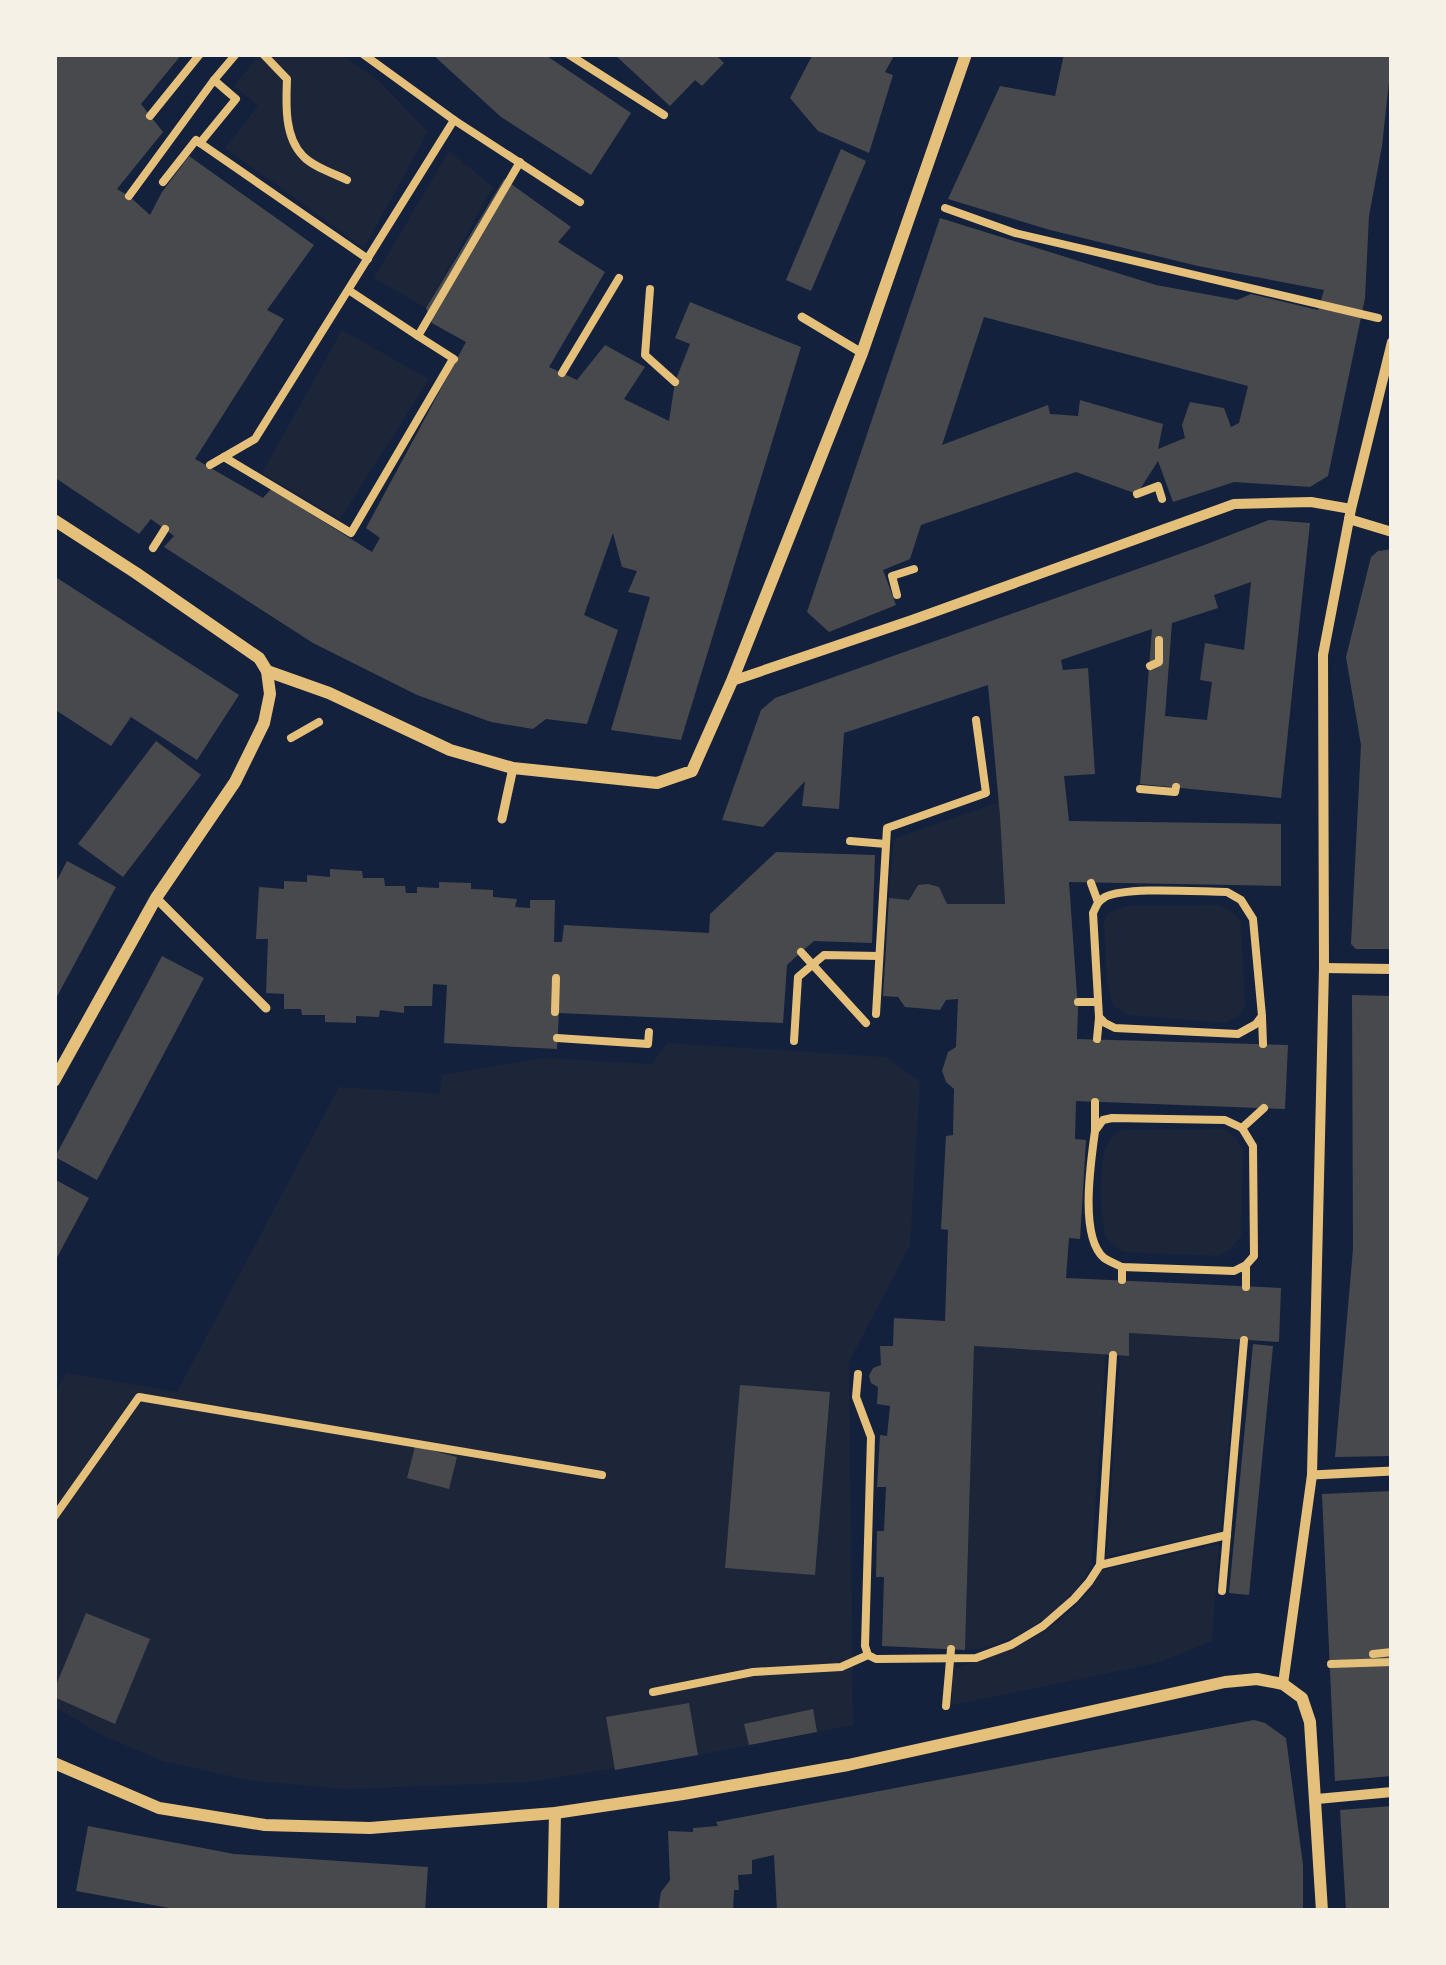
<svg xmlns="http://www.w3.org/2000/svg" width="1446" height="1965" viewBox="0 0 1446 1965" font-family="Mulish,sans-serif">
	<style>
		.green { fill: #1d2539 }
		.building { fill: #48494c; fill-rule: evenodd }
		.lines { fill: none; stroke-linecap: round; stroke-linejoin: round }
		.path { stroke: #e5c07b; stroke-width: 8 }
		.service { stroke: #e5c07b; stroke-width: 9 }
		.pedestrian { stroke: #e5c07b; stroke-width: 10 }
		.minor { stroke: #e5c07b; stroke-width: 12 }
	</style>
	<rect width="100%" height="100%" fill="#14213d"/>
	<g class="green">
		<polygon points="260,54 340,54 380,82 428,132 364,248 225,148 258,106 234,86"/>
		<polygon points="449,151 493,187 426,308 374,278"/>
		<polygon points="342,330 429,379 340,519 262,473"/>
		<polygon points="999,802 1005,904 947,904 939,887 928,884 918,885 909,900 889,898 894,839"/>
		<polygon points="1218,905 1232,912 1241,923 1245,1007 1238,1016 1225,1023 1127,1015 1113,1005 1107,981 1104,921 1108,913 1126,906"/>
		<polygon points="667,1043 886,1057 920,1082 910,1245 849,1362 853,1725 698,1755 529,1782 346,1789 247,1780 163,1761 104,1736 54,1707 54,1395 66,1373 177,1392 339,1087 440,1094 442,1075 543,1058 652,1064"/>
		<path d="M1223,1129L1236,1138L1243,1149L1241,1236L1231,1249L1219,1256L1124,1252C1116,1248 1113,1247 1108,1240C1099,1226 1100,1169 1104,1152C1106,1142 1113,1136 1122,1130Z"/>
		<polygon points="1129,1333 1238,1340 1220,1532 1107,1556 1120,1356 1129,1356"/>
		<path d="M974,1346L1106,1355L1091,1566C1072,1608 1011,1649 965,1650Z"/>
		<path d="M1219,1544L1212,1641L1157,1663L952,1705V1675L957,1667C1013,1653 1075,1625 1101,1570Z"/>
	</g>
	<g class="building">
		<polygon points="54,54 182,54 141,104 163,132 117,189 129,196 150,215 162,192 189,156 314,245 267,310 284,319 195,459 263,498 271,489 372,552 380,538 366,528 466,342 432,323 426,308 504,179 571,227 558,242 605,272 549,367 577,380 605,345 645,367 624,399 669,421 675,382 690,344 675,338 690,302 801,347 681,740 611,730 650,597 628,592 637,571 622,567 613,533 584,615 618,630 587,724 546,719 533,729 491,722 417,695 313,643 164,547 174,536 151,519 139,534 54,477"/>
		<polygon points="432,54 544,54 631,113 591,175 501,117"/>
		<polygon points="614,54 719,54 717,56 724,63 702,86 695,80 670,106"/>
		<polygon points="813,54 895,54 885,72 893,75 869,153 818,131 790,98"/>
		<path d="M1064,54H1392L1382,146L1369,216L1365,298L1328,476L1310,487L1234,482L1173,502L1158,461L1137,494L1076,472L921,525L910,559L883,570L896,605L829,632L807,612L940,218L1156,285L1237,300L1251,294L1318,310L1324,290L1198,266L1050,230L948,199L1000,86L1055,96ZM984,317L1248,386L1239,423L1231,427L1224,408L1190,402L1182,425L1185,438L1158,449L1163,424L1080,400L1078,416L1050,414L1048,405L942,445Z"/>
		<polygon points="841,149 866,161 811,291 786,280"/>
		<path d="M1269,520L1310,523L1281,798L1140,784L1152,629L1061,660L1063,670L1088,668L1095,774L1064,776L1069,821L1281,824V886L1069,882L1078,1009L1077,1039L1288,1045L1285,1109L1076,1101L1075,1139L1086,1140L1083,1190L1080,1239L1069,1238L1066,1278L1281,1288L1279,1342L1129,1333V1356L974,1346L965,1650L882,1646L884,1577H876L877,1531H884L886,1487H877L880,1435L887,1436L890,1406L877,1404L878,1387L871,1383L869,1376L873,1368L881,1365L880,1346H893L894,1318L945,1321L948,1230L941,1229L946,1136L953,1135L954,1089L946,1082L942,1071L948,1052L956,1047L958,999L946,1000L940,1010L905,1007L898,997L883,996L889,898L909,900L918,885L928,884L939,887L947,904H1005L1000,816L988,685L844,733L839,809L802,806L805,781L763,827L722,820L761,710L775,698L1199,547ZM1251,582L1244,650L1205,643L1200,680L1212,682L1207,720L1165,716L1172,623L1218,608L1214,595Z"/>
		<polygon points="1392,549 1392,949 1356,949 1351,944 1361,745 1346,657 1371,557 1378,551"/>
		<polygon points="54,576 239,695 197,760 131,717 111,746 54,709"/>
		<polygon points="156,741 201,775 123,877 78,844"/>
		<polygon points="776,852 875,855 872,943 814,941 801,952 787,965 783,1023 559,1013 557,1049 444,1043 447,985 433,984 432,1006 404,1006 404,1013 380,1010 379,1017 356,1016 356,1023 325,1022 325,1015 302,1015 301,1009 284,1009 284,994 266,993 268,939 256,939 259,887 284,889 284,881 307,882 307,875 330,877 330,869 362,871 363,878 384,878 385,886 405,886 406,893 417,893 417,887 439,888 439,882 471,883 471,889 493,890 493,897 517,899 515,907 530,908 530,900 555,900 554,942 562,942 564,925 709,933 710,914"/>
		<polygon points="67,861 116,887 54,1002 54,886"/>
		<polygon points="162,956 204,978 97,1180 55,1157"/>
		<polygon points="1352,995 1392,996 1392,1456 1335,1457 1353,1249"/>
		<polygon points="54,1179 89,1198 54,1263"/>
		<polygon points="1253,1344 1273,1346 1249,1595 1229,1593"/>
		<polygon points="740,1385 830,1392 815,1575 725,1568"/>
		<polygon points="415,1446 457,1457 449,1489 407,1478"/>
		<polygon points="1392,1491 1392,1776 1335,1781 1322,1494"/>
		<polygon points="86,1613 150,1639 115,1724 54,1697 54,1690"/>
		<polygon points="689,1703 698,1755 615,1770 606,1717"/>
		<polygon points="813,1709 817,1732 749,1745 744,1724"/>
		<polygon points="1254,1720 1265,1723 1286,1738 1303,1865 1303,1911 777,1911 774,1855 752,1860 752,1874 738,1875 739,1890 734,1890 733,1911 658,1911 661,1892 670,1880 668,1831 693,1832 693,1828 718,1826 716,1822"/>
		<polygon points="1392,1806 1392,1911 1346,1911 1340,1810"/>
		<polygon points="88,1826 234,1854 428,1867 425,1911 186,1911 76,1891"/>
	</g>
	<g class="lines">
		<g class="path">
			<path d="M263,54L287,79C286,103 284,137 303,156C313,167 333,173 347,180"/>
			<polyline points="363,54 454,120 580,202"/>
			<polyline points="568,54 664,115"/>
			<polyline points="150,116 200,54"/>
			<polyline points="200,143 368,259"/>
			<polyline points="163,182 196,140 200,143 236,99 214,80"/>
			<polyline points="129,196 214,80 236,54"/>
			<polyline points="945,208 1015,233 1378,318"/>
			<polyline points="650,289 645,355 675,382"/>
			<polyline points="350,291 418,336"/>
			<polyline points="454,359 418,336 520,162"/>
			<polyline points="562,373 619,278"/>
			<polyline points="224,457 351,533 453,359"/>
			<polyline points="210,465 255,439 454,120"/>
			<polyline points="1137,494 1158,486 1162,499"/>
			<polyline points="153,548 165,529"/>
			<polyline points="897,595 892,576 914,569"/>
			<polyline points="1150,666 1159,662 1159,640"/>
			<polyline points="291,738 319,722"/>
			<polyline points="1140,789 1175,792 1176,787"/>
			<polyline points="850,841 886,844"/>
			<polyline points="1091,883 1098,902"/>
			<path d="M1227,892L1241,900L1253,919L1262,1016L1256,1024L1238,1034L1115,1028L1105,1023L1099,1017L1093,913C1097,905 1097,902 1105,897C1127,886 1200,892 1227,892Z"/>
			<polyline points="801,952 866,1023"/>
			<polyline points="1078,1002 1098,1002"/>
			<polyline points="555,1012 556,978"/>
			<polyline points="876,1014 887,828 986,793 976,720"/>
			<polyline points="1262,1018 1263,1044"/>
			<polyline points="557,1038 648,1044 649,1032"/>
			<polyline points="1097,1039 1099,1018"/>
			<polyline points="794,1041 798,977 824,955 879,956"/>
			<polyline points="1242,1128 1264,1108"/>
			<polyline points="1095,1129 1095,1102"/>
			<polyline points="1122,1267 1122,1280"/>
			<path d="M1246,1287V1265L1254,1256L1253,1146L1242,1128L1225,1120L1112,1118L1103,1120L1095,1131C1091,1161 1079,1237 1104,1258C1108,1261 1118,1265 1122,1267L1234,1271L1246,1265"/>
			<polyline points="858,1374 856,1397 871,1437 865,1646 868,1655 876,1659 976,1658 1011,1645 1043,1626 1074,1599 1089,1582 1100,1565 1113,1355"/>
			<polyline points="54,1517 139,1397 602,1475"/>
			<polyline points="1100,1565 1227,1535"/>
			<polyline points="1222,1591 1244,1340"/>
			<polyline points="1373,1654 1392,1652"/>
			<polyline points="1331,1664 1392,1662"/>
			<polyline points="653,1692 753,1672 841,1667 868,1655"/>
			<polyline points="946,1706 951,1649"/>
		</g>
		<g class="service">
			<polyline points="802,317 862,353"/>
			<polyline points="502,819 513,768"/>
			<polyline points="156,898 266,1008"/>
			<polyline points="1312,1475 1392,1471"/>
		</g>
		<g class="pedestrian">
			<polyline points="1349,519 1392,532"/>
			<polyline points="732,681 912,620 1234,504 1311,502 1351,509"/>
			<polyline points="1324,968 1392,969"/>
			<polyline points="1283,1684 1312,1475 1324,968 1323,655 1351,509 1392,342"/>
			<polyline points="1317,1799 1392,1792"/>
		</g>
		<g class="minor">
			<polyline points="54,520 136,573 259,658 267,671 329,693 450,750 513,768 657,783 692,771 732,681 862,353 966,54"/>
			<polyline points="54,1081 156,898 235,782 264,723 270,694 267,671"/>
			<polyline points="54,1763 159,1808 265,1825 370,1828 555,1813 683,1794 848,1765 1225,1682 1257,1679 1283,1684 1302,1698 1310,1722 1322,1911"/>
			<polyline points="553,1911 555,1813"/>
		</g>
	</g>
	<rect width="1446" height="1965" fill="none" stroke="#f6f1e7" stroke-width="114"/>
</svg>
